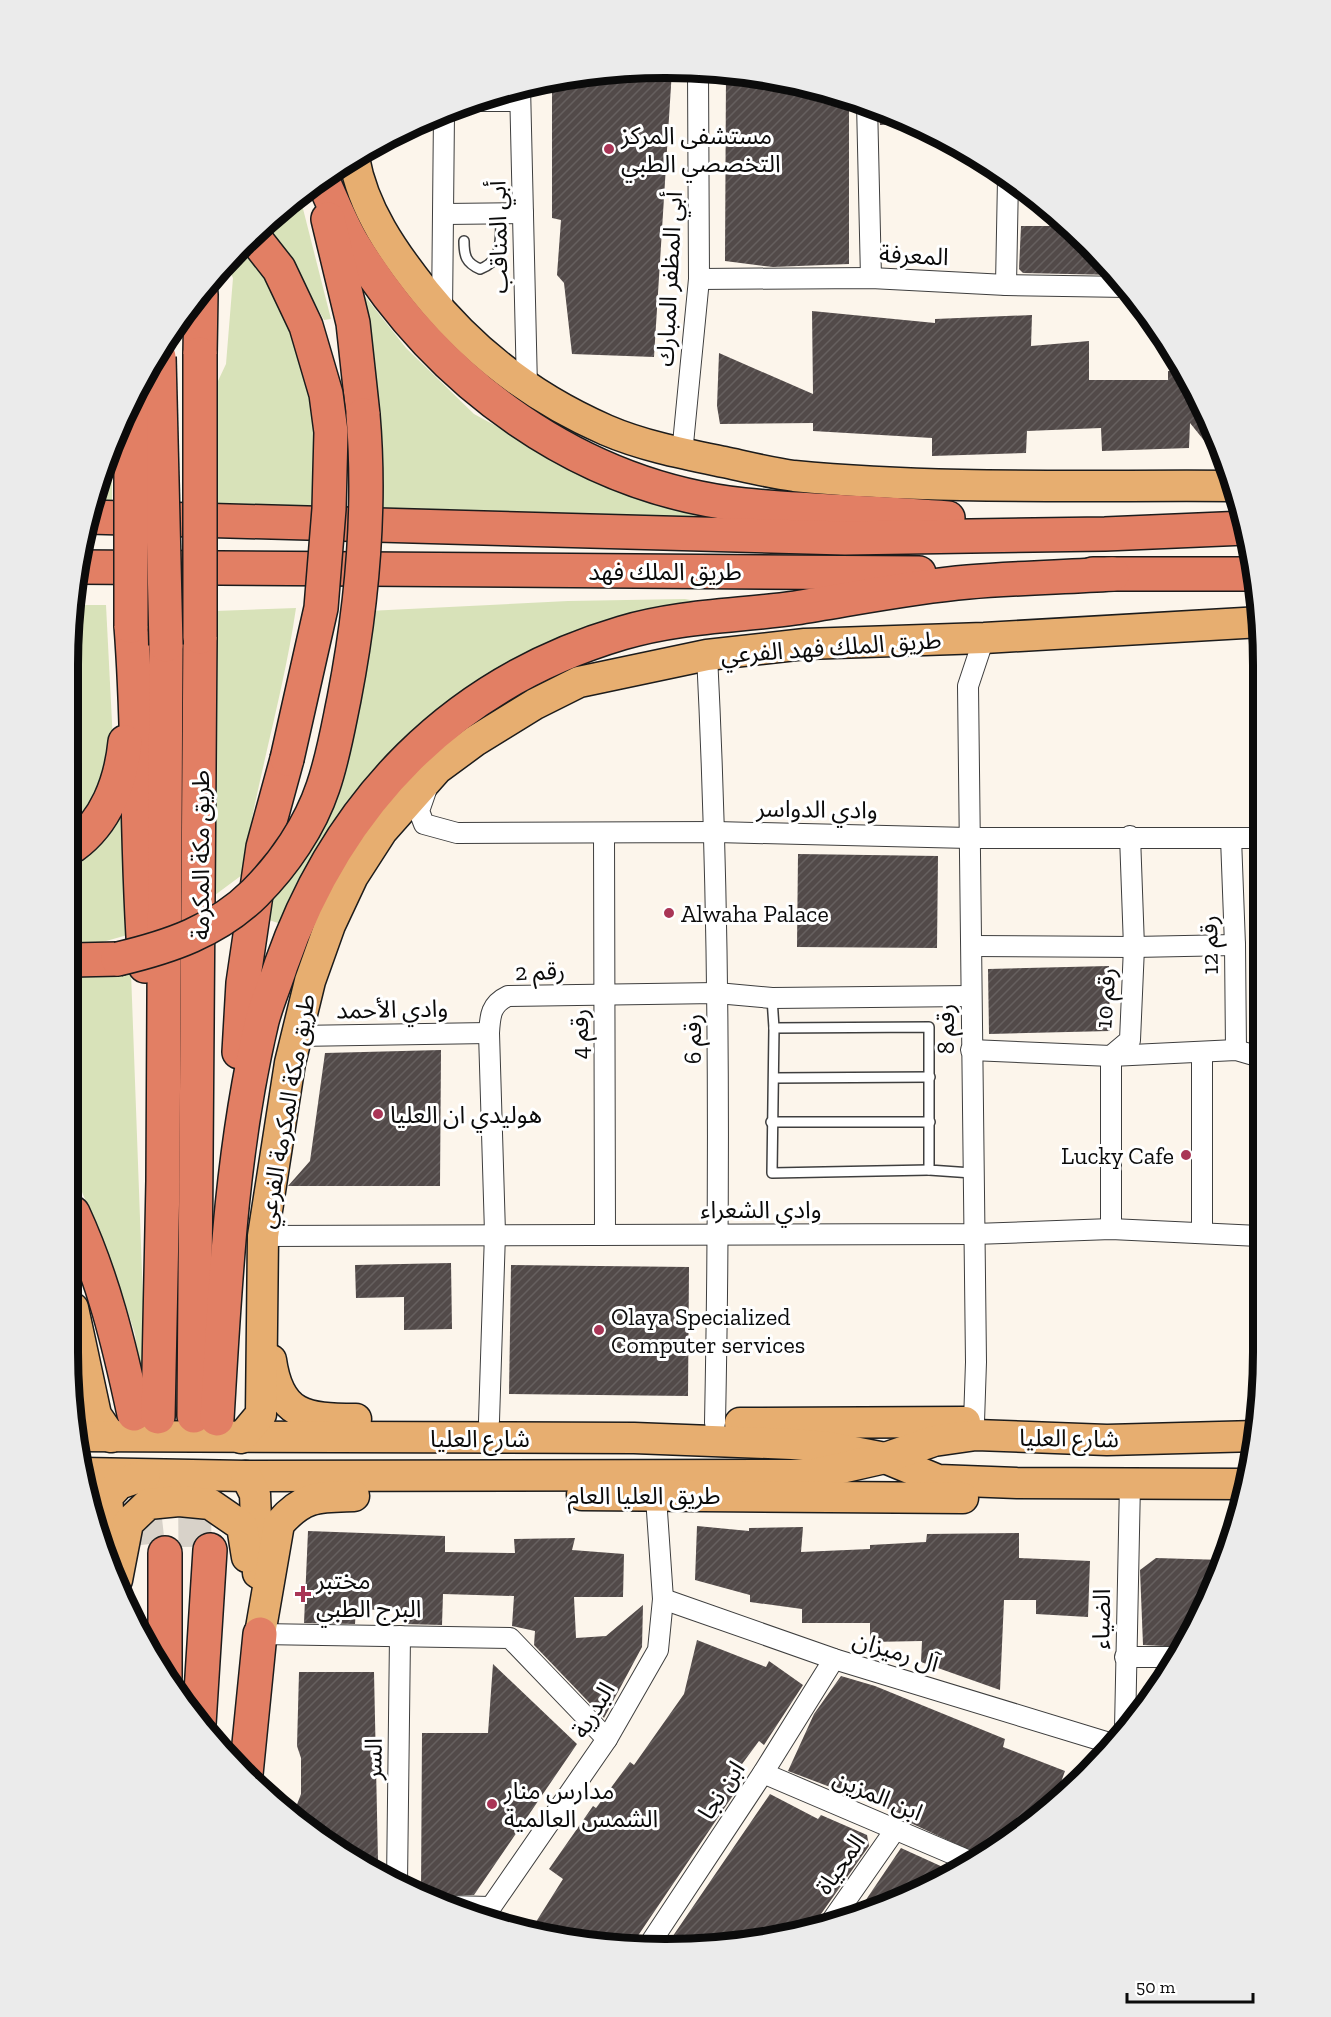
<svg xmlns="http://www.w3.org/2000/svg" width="1331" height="2017" viewBox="0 0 1331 2017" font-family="'Zilla Slab','Noto Sans Arabic',serif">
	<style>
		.grass { fill: #d8e2b9 }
		.building { fill: url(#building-hatch) }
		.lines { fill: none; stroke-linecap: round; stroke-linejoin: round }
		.motorway-tunnel { stroke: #d8d2c9; stroke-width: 33; stroke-dasharray: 33 16; stroke-linecap: butt }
		.service-casing { stroke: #3e3e3e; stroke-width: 12 }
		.minor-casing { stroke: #3e3e3e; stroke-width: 22 }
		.primary-casing { stroke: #1c1c1c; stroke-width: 33 }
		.motorway-casing { stroke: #1c1c1c; stroke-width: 36 }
		.service { stroke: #fff; stroke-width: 9 }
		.minor { stroke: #fff; stroke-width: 20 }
		.primary { stroke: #e7ae70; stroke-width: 30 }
		.motorway { stroke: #e27f64; stroke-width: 33 }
		.motorway-bridge-casing { stroke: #1c1c1c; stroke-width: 36; stroke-linecap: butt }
		.motorway-bridge { stroke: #e27f64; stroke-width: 33 }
		.poi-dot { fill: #a93556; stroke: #fff; stroke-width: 2 }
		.labels { text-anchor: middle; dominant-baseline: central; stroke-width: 6; stroke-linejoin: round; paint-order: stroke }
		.poi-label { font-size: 24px; fill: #0b0b0b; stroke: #fff; text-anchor: start }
		.street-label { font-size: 24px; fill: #0b0b0b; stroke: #fff }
		.rim { fill: none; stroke: #0b0b0b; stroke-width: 8 }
	</style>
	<defs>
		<pattern id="building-hatch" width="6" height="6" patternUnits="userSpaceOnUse" patternTransform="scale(1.5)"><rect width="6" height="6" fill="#524a49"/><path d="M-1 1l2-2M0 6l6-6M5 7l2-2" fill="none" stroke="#66605f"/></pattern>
	</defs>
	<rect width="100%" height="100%" fill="#fcf5eb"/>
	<g class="grass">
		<polygon points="299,193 331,319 324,320 287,252 266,225"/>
		<polygon points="245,244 290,312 312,400 316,448 316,519 209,509 210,398 226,364 233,278 225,262"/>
		<polygon points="356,285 406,348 474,414 566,464 734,519 376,521"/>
		<polygon points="112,443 112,506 92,506 99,474"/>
		<polygon points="685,599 702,602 534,658 284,925 266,919 271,889 368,611 568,601"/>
		<polygon points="73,605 106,605 113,742 106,778 73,835"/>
		<path d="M296,608C283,698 255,785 242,875L215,895V611Z"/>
		<polygon points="127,808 131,934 99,943 73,944 73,865 93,847"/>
		<polygon points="131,972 143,1300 143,1407 135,1334 116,1275 73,1170 73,976"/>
	</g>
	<g class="building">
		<polygon points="626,69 672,70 654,357 572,354 564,283 557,275 561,220 552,218 552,81"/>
		<polygon points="726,72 743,73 849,97 849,264 773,267 725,261"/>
		<polygon points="879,109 913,124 880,125"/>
		<polygon points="1021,226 1070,226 1115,275 1023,273 1019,269"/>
		<polygon points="812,311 935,323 935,319 1032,315 1031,346 1089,341 1089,380 1168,380 1168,371 1183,371 1202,401 1225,463 1223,464 1190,423 1189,448 1102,451 1101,428 1027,431 1026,453 932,456 932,438 813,431 813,423 720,424 717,406 719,353 813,394"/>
		<polygon points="798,854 938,856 937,948 797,947"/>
		<polygon points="1109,966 1110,1031 989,1034 988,969"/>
		<polygon points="441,1050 440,1186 288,1186 310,1161 325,1053"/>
		<polygon points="451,1263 452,1329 404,1330 404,1297 356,1298 355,1265"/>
		<polygon points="511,1265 689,1267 688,1396 509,1394"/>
		<polygon points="697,1526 749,1531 749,1528 803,1527 801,1552 870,1549 870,1545 926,1542 927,1534 1019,1533 1019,1558 1090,1561 1088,1617 1036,1614 1036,1600 1004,1600 1000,1690 921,1662 922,1641 870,1642 870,1623 802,1623 802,1609 750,1602 750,1595 695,1580"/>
		<polygon points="308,1531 445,1536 445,1552 515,1553 514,1539 575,1538 572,1550 624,1554 623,1597 574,1597 576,1638 606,1636 643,1605 642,1647 604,1718 534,1645 535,1631 512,1626 514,1596 443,1594 442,1625 403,1624 404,1611 356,1609 355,1624 304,1623"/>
		<polygon points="1156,1558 1223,1560 1218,1581 1185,1647 1143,1645 1140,1570"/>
		<polygon points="697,1640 766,1667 769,1661 803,1685 764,1745 759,1741 731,1779 740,1785 631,1946 549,1938 529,1933 563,1879 549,1869 593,1806 596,1808 630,1762 634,1765 684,1694"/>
		<polygon points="493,1664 577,1744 474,1895 425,1896 421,1894 422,1733 488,1733"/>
		<polygon points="299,1672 374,1672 378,1860 351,1859 295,1820 296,1807 301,1794 301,1758 297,1746"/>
		<polygon points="841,1676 875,1686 1005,1739 1003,1747 1065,1771 1055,1799 997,1849 984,1857 902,1819 904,1815 788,1771 814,1714"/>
		<polygon points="770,1794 818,1819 821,1815 867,1835 869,1846 809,1931 664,1949"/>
		<polygon points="901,1848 956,1873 930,1888 855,1916"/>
	</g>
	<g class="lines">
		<g class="motorway-tunnel">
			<polyline points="134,1414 149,1551"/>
			<polyline points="194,1416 195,1550"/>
		</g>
		<defs>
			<g id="service">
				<path d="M464,241C464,256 466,263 480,269C505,260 500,236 501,213"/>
				<polyline points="772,998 774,1028 929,1027 929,1170 972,1173"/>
				<polyline points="774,1028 772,1173 929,1170"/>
				<polyline points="774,1078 930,1077"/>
				<polyline points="771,1122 930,1122"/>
			</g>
			<g id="minor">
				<polyline points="520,86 527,387"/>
				<polyline points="476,101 520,101"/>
				<polyline points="867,103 871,278"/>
				<polyline points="445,214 523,213"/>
				<polyline points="699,279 871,278 1006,285 1127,287"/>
				<polyline points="1006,285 1008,179"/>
				<polyline points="442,314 444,113"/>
				<polyline points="682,454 699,279 698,71"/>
				<path d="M707,655C720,911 720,1167 715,1423"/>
				<polyline points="427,788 419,811 424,824 457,833 716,832 969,838 1261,838"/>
				<polyline points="604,834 605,1234"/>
				<polyline points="1231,838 1235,945 1236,1050"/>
				<polyline points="973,946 1134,947 1235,945"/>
				<polyline points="296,1036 489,1033"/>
				<polyline points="971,1050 1111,1056 1236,1050 1260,1057"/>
				<polyline points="1111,1229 1111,1056 1130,1040 1134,947 1130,836"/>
				<polyline points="1202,1233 1202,1052"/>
				<polyline points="263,1236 974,1234 1111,1229 1259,1236"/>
				<path d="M489,1421L495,1233L489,1033C490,1015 491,1004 508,996L717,993L772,998L971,996"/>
				<polyline points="974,1422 976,1362 968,686 984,638"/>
				<polyline points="663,1599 834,1659 1116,1745"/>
				<polyline points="260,1634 510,1638 607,1739"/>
				<polyline points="1125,1657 1179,1657"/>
				<polyline points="1109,1751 1125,1729 1130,1483"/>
				<polyline points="763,1773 974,1863"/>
				<polyline points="397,1883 400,1636"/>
				<polyline points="448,1906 490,1907"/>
				<polyline points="482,1920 607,1739 658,1650 663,1599 656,1497"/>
				<polyline points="828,1926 895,1830"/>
				<polyline points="647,1948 763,1773 834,1659"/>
			</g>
			<g id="primary">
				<path d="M354,158C363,209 393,252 425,292C473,352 535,399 606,430C643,446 685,454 724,462C747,467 771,473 794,476C940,490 1088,485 1234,486"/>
				<polyline points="73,1308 96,1415 111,1437"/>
				<path d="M271,1360C279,1416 306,1419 356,1419"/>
				<polyline points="740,1423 965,1422"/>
				<polyline points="74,1436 634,1438 792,1444 828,1447 885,1458 938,1480 1017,1483 1244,1484"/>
				<polyline points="241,1438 261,1414 263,1236 290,1063 310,981 330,925 353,876 382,831 437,769 475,741 535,704 579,682 707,655 805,644 984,638 1261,622"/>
				<polyline points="83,1473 246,1476 810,1475 885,1458 934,1441 976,1435 1107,1440 1257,1436"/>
				<polyline points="246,1476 255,1494 258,1573"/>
				<polyline points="582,1495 963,1498"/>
				<polyline points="112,1556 107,1497 119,1484 145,1475"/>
				<polyline points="117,1580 128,1523 148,1504 179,1501 210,1504 242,1526 247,1557"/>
				<path d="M260,1634L279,1524C304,1495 319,1497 354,1496"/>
			</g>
			<g id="motorway">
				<path d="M322,179C332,200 341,224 353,244C438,383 579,487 744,505C812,512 880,512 948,518"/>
				<polyline points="328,219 353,323 363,415"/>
				<polyline points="200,354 201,294"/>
				<polyline points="89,517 845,538 1105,534 1246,528"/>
				<polyline points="77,567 919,573"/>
				<polyline points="1093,574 1254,574"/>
				<path d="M131,626C140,739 136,853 145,966"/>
				<path d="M73,846C106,822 121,782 125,742"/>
				<polyline points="73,960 118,959"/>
				<polyline points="239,1052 243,983 263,847 287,759"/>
				<path d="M73,1213C103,1278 119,1344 134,1414"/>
				<polyline points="194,1416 200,637"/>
				<polyline points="158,1417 163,1181 166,645"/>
				<path d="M217,1419C225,1285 231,1151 262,1021C267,1002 275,984 281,965C338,802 453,683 622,633C678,616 737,616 795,608C852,599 910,587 968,582C1016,578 1065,577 1113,574"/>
				<polyline points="165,1677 165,1553"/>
				<polyline points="199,1724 210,1550"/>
				<polyline points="246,1774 260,1634"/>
			</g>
		</defs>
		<use href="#service" class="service-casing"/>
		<use href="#minor" class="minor-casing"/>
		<use href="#primary" class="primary-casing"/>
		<use href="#motorway" class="motorway-casing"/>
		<use href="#service" class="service"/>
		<use href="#minor" class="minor"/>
		<use href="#primary" class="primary"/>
		<use href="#motorway" class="motorway"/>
		<defs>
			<g id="motorway-bridge">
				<polyline points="253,236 279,269 306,326 326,394 331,432 329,509 321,608 287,759"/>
				<polyline points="200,354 200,637"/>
				<polyline points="159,357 166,645"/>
				<polyline points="131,626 131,403"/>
				<path d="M118,959C169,947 217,931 255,893C284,864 310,826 323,787C333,758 338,728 344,699C362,606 371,509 363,415"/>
			</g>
		</defs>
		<use href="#motorway-bridge" class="motorway-bridge-casing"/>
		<use href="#motorway-bridge" class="motorway-bridge"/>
	</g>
	<g class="poi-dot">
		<circle cx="609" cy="149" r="6"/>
		<circle cx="669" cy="913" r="6"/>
		<circle cx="378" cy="1114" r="6"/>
		<circle cx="1186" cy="1155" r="6"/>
		<circle cx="599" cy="1330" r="6"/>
		<path d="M300 1585h6v6h6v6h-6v6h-6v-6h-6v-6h6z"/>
		<circle cx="492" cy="1804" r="6"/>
	</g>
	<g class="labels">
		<g class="poi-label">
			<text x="621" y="135">مستشفى المركز<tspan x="621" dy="28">التخصصي الطبي</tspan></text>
			<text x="681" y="913">Alwaha Palace</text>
			<text x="390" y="1114">هوليدي ان العليا</text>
			<text x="1174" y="1155" text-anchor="end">Lucky Cafe</text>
			<text x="611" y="1316">Olaya Specialized<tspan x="611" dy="28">Computer services</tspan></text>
			<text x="316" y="1580">مختبر<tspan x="316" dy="28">البرج الطبي</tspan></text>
			<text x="504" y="1790">مدارس منار<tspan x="504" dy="28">الشمس العالمية</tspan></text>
		</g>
		<g class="street-label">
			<text transform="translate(498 237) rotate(-91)">أبي المناقب</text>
			<text transform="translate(914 255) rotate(3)">المعرفة</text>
			<text transform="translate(669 279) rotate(-87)">أبي المظفر المبارك</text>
			<text x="665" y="571">طريق الملك فهد</text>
			<text transform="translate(831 647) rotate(-4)">طريق الملك فهد الفرعي</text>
			<text transform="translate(817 809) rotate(1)">وادي الدواسر</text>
			<text transform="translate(200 855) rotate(-90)">طريق مكة المكرمة</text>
			<text transform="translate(1209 945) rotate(-91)">رقم 12</text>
			<text transform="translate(540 971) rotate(-2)">رقم 2</text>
			<text transform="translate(1105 998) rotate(-86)">رقم 10</text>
			<text transform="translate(392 1009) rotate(-1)">وادي الأحمد</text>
			<text transform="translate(945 1029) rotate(-90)">رقم 8</text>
			<text transform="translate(579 1034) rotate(-90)">رقم 4</text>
			<text transform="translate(692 1039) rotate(-90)">رقم 6</text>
			<text transform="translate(286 1111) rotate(-80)">طريق مكة المكرمة الفرعي</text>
			<text x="761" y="1209">وادي الشعراء</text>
			<text x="480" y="1438">شارع العليا</text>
			<text transform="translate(1069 1438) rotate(1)">شارع العليا</text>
			<text x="644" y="1495">طريق العليا العام</text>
			<text transform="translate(1101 1619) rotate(-89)">الضياء</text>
			<text transform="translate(896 1651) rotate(17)">آل رميزان</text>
			<text transform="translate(593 1710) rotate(-59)">البدرية</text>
			<text transform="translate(373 1759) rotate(-89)">السر</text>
			<text transform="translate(721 1790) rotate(-57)">ابن نجا</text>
			<text transform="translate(878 1795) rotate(23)">ابن المزين</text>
			<text transform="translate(840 1864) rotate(-55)">المحياة</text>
		</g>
	</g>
	<path d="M0 0H1331V2017H0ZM665 78H666A587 587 0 0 1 1253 665V1352A587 587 0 0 1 666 1939H665A587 587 0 0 1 78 1352V665A587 587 0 0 1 665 78Z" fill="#ebebeb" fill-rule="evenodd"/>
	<path class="rim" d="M665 78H666A587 587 0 0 1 1253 665V1352A587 587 0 0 1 666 1939H665A587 587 0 0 1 78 1352V665A587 587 0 0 1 665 78Z"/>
	<path d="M1127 1993v9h126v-9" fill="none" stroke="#0b0b0b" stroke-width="3"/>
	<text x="1136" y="1993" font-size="18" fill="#0b0b0b" stroke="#ffffff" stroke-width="4.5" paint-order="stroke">50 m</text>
</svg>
